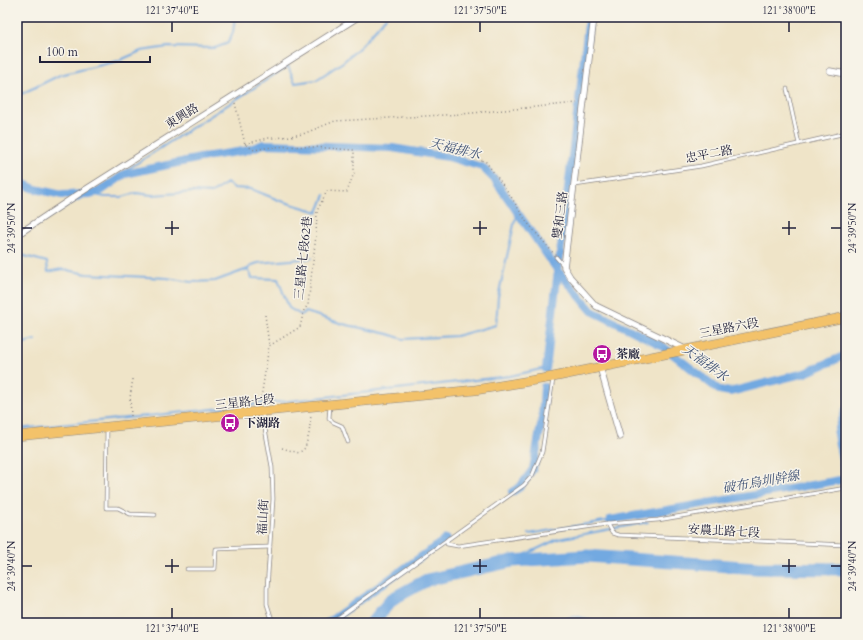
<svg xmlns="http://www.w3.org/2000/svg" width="863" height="640" viewBox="0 0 863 640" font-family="Cardo,'Noto Serif TC',serif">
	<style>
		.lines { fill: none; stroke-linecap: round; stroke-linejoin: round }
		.stream { stroke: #72a9e1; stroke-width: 2 }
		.canal { stroke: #72a9e1; stroke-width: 8 }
		.river { stroke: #72a9e1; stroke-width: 13 }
		.lane-casing { stroke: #888382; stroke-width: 4.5 }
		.street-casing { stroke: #888382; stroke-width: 7 }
		.primary-casing { stroke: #888382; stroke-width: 10 }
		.path { stroke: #888382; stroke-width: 1.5; stroke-dasharray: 1 3; stroke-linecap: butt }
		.lane { stroke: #fff; stroke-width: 3 }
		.street { stroke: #fff; stroke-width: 5.5 }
		.primary { stroke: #f3c26a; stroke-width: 9 }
		.ticks { fill: none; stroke: #22223b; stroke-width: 1.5 }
		.labels { text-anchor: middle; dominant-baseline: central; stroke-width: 3; stroke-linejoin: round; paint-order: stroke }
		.street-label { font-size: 12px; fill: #22223b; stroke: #f7f3e8 }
		.poi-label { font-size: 12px; font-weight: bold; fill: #22223b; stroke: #f7f3e8; text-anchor: start }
		.water-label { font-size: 13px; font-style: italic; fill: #3e5175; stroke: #f7f3e8 }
		.neatline { fill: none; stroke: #22223b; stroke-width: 1.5 }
		.ticks-label { font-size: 10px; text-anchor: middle; fill: #22223b }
	</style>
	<rect width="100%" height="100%" fill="#f7f3e8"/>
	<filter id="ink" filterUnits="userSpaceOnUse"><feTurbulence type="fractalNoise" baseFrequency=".025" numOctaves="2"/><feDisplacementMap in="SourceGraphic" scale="8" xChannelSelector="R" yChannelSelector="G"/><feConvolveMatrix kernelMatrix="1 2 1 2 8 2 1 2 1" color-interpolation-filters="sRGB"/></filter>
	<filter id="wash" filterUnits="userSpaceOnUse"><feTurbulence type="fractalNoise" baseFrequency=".012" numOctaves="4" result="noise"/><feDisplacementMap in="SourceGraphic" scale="16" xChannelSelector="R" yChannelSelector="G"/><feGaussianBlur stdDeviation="0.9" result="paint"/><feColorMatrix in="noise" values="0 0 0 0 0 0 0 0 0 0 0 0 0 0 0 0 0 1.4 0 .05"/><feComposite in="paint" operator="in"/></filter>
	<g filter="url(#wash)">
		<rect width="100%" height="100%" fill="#efe4c8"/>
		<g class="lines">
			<g class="stream">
				<polyline points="17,96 60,75 118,61 141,51 168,47 215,48 228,43 233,32 235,17"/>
				<polyline points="90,194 105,197 122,197 136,193 152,195 194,192 212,193 227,183 233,188 251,189 281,201 318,212 325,195"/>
				<polyline points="27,231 75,201 86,196 288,66 295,83 316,80 343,62 360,47 386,17"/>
				<polyline points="17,254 47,262 48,272 62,269 87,274 167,278 191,282 215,281 248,269 252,278 278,279 289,308 301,315 306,312 343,324 388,334 403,339 456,336 496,325 498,297 515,220 519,215"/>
				<polyline points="248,269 252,265 258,263 312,258"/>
				<polyline points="17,345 35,340"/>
				<path d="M17,429C182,413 346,395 510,376L546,368"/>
				<polyline points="529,534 610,520"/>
				<polyline points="512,561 558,539 648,522"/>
				<polyline points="499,623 510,623"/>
				<polyline points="556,623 574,616 605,623"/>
			</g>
			<g class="canal">
				<polyline points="579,100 589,17"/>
				<polyline points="17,181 35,189 62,195 90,194 101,191 125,174 210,156 244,151 264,144 392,148 448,157 482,167 495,180 558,271 592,311 661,345 719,390 730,392 805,373 846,355"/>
				<polyline points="546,369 578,107"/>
				<polyline points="512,492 520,487 533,469 542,419 544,387"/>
				<polyline points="610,520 846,479 837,434 846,410"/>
				<polyline points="327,623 446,539"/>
			</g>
			<polyline class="river" points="372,623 392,599 427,580 512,561 587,556 757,568 846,569"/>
		</g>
	</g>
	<g filter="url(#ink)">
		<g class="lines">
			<defs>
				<g id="lane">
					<polyline points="17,28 22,17"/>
					<polyline points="787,89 799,144"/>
					<polyline points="575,185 701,166 846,133"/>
					<polyline points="556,257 564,266"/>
					<polyline points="330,406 329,418 333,422 342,426 348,442"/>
					<polyline points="262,412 272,467 273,499 267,589 267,604 273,623"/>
					<polyline points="107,428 106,508 118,508 130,514 155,515"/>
					<polyline points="607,524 612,533 618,535 846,545"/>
					<polyline points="449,538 447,540 447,544 458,546 607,524 658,520 846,488"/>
					<polyline points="187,569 215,569 216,549 270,547"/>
					<polyline points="331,623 524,485 532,476 542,452 553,379"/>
				</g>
				<g id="street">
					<polyline points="594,17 564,267 570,277 596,306 685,349"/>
					<polyline points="830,71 846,74"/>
					<polyline points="17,235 77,195 358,17"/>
					<polyline points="600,367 620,437"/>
				</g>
				<polyline id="primary" points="17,436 475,390 553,377 846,317"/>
			</defs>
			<use href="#lane" class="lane-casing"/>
			<use href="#street" class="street-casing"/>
			<use href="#primary" class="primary-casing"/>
			<g class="path">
				<path d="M235,103L245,144L254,150C286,143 321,148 354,150V173L347,192L327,191L317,211L316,235L308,305L304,310L300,327L269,346L260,405"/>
				<polyline points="245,144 268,138 277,138 303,134 335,121 462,114 577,103"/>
				<polyline points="463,153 486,162 508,192 526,221 554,254"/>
				<polyline points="265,315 269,345"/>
				<polyline points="131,416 130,398 133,378"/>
				<polyline points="282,448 299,453 305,448 309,434 311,415"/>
			</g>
			<use href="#lane" class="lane"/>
			<use href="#street" class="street"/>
			<use href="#primary" class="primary"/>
		</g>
	</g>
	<path class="ticks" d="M172,22V32M480,22V32M789,22V32M172,221V235M480,221V235M789,221V235M22,228H32M165,228H179M473,228H487M782,228H796M831,228H841M172,559V573M480,559V573M789,559V573M22,566H32M165,566H179M473,566H487M782,566H796M831,566H841M172,608V618M480,608V618M789,608V618"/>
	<defs>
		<symbol id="bus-disc" viewBox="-11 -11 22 22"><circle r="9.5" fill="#b5179e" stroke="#f7f3e8"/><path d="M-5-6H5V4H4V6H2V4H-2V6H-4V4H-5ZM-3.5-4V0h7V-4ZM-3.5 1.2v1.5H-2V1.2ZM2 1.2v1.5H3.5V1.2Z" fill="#fff"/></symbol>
	</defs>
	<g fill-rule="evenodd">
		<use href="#bus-disc" x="591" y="343" width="22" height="22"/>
		<use href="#bus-disc" x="219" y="412" width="22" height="22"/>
	</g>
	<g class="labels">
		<g class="street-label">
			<text transform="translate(182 116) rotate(-32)">東興路</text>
			<text transform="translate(709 154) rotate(-11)">忠平二路</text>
			<text transform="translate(560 215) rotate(-83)">雙和三路</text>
			<text transform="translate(303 258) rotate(-84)">三星路七段62巷</text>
			<text transform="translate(729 328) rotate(-11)">三星路六段</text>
			<text transform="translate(245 402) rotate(-6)">三星路七段</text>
			<text transform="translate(263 517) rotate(-87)">福山街</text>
			<text transform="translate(724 531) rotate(3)">安農北路七段</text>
		</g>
		<g class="poi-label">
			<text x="616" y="354">茶廠</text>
			<text x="244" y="423">下湖路</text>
		</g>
		<g class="water-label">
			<text transform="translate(455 149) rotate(14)">天福排水</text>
			<text transform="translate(705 363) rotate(36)">天福排水</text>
			<text transform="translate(761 482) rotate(-10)">破布烏圳幹線</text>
		</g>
	</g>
	<rect width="863" height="640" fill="none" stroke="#f7f3e8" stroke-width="44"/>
	<path d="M40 56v6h110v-6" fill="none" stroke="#22223b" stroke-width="2"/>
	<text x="46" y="56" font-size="12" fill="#22223b" stroke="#f7f3e8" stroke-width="3" paint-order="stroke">100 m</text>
	<rect x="22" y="22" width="819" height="596" class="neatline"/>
	<g class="ticks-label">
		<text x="172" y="14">121°37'40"E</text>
		<text x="480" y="14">121°37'50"E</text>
		<text x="789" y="14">121°38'00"E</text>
		<text transform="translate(11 228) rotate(-90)" y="4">24°39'50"N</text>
		<text transform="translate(852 228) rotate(-90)" y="4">24°39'50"N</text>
		<text transform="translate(11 566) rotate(-90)" y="4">24°39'40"N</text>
		<text transform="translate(852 566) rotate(-90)" y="4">24°39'40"N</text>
		<text x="172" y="632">121°37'40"E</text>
		<text x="480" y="632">121°37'50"E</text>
		<text x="789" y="632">121°38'00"E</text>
	</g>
</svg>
